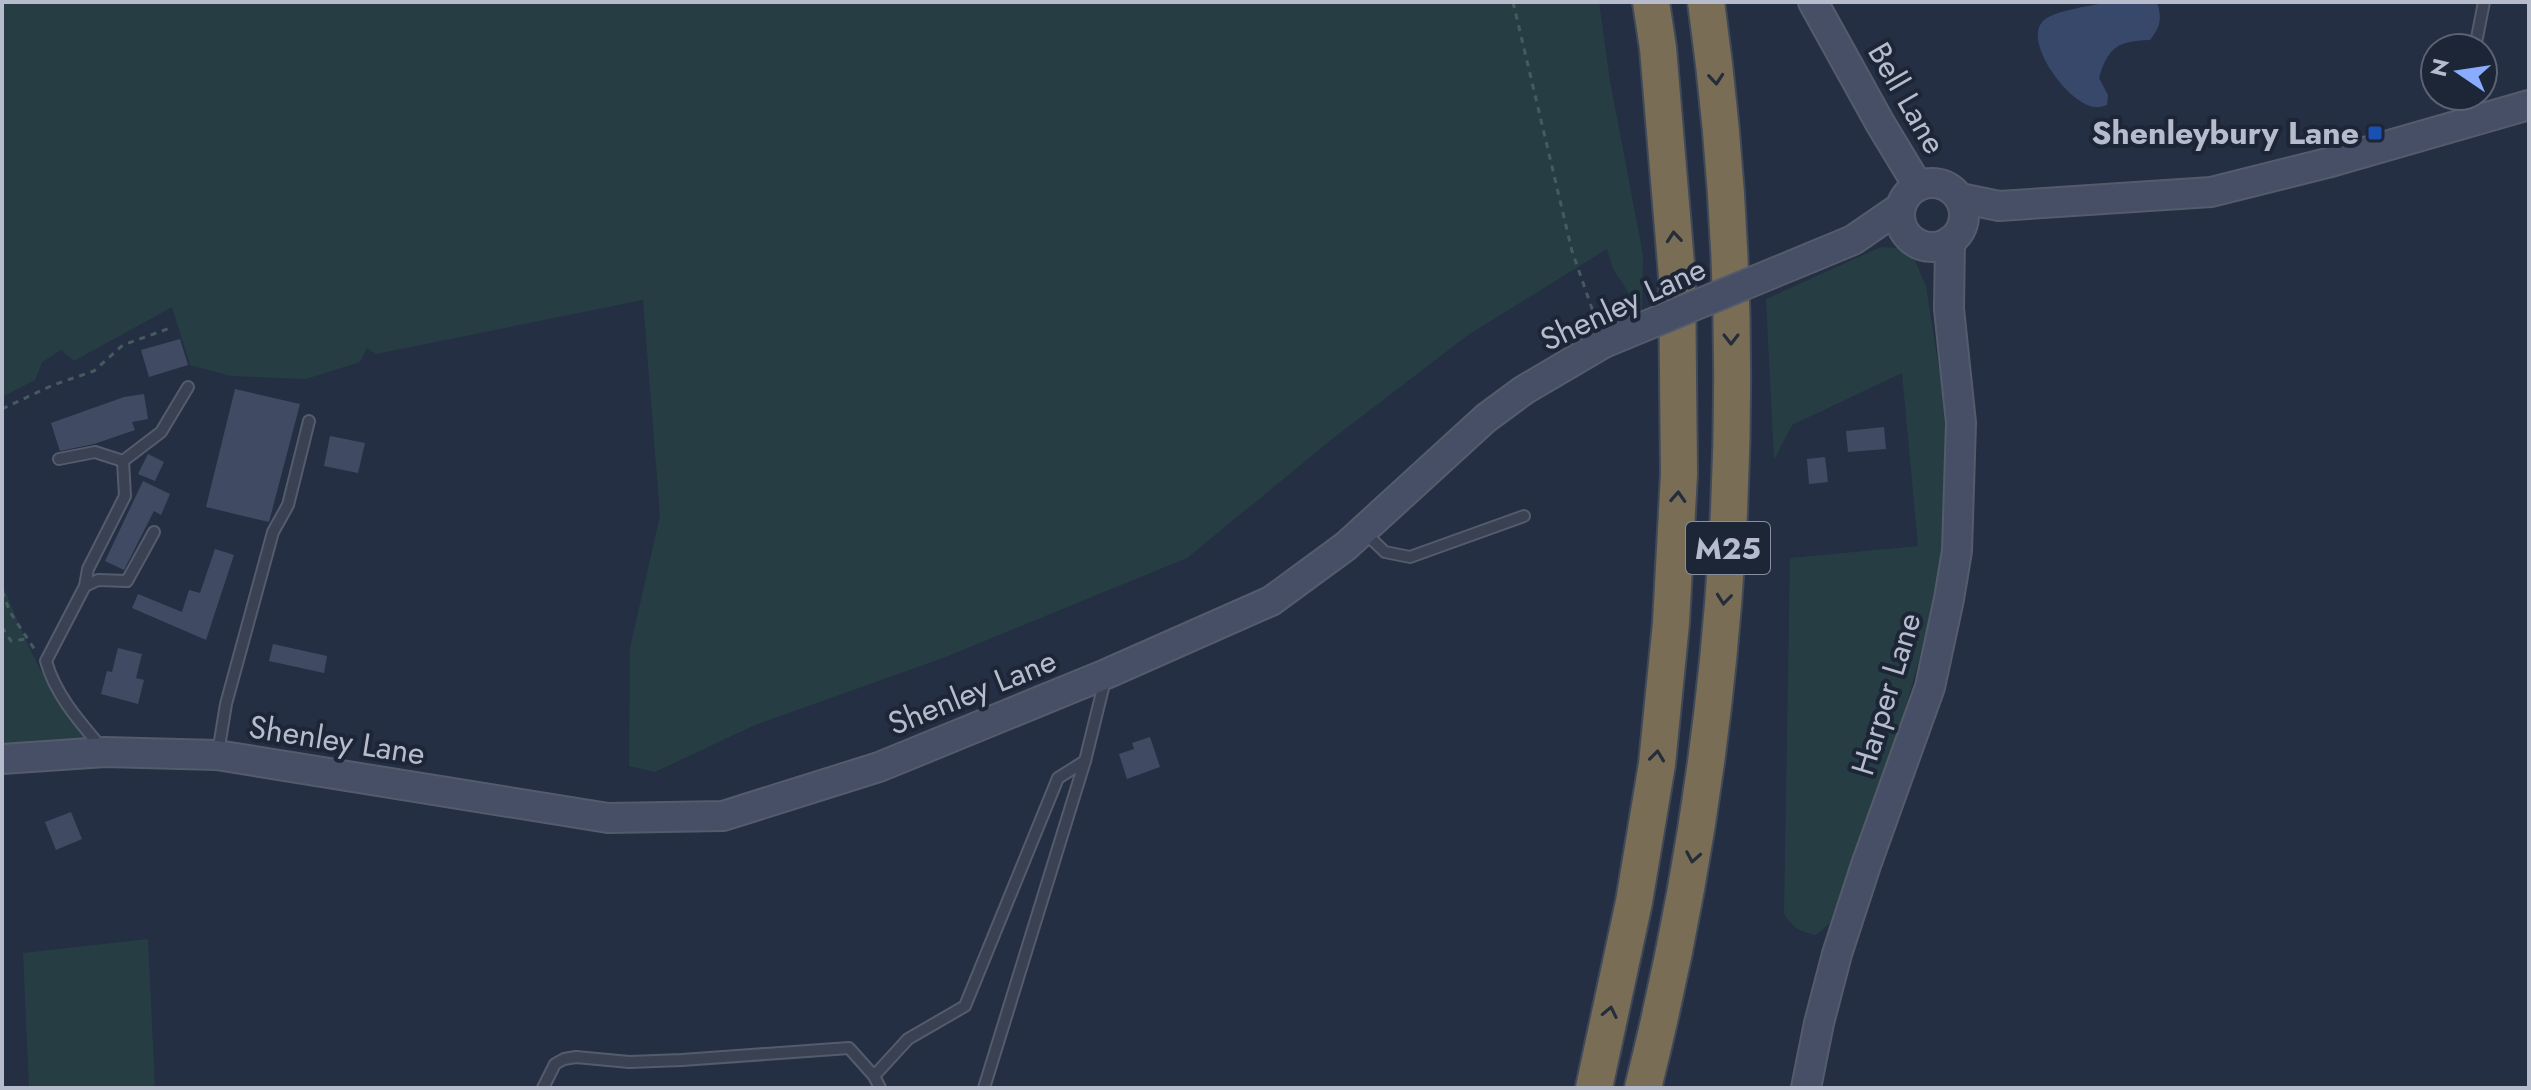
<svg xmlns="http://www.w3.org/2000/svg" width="2531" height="1090" viewBox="0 0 2531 1090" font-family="Jost,sans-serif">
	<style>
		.green { fill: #263e43 }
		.water { fill: #37486b }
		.building { fill: #404b63 }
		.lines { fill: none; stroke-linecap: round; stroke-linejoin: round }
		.lane-casing { stroke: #545c6c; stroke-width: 14 }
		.secondary-casing { stroke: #545c6c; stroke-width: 32 }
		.highway-casing { stroke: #414959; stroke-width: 40 }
		.path { stroke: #455b60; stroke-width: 3; stroke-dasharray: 6 6; stroke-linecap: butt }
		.lane { stroke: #394152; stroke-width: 10 }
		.secondary { stroke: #464f65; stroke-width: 28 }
		.highway { stroke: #796e55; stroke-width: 36 }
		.secondary-bridge-casing { stroke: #545c6c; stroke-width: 32; stroke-linecap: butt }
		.secondary-bridge { stroke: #464f65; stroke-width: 28 }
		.oneway { stroke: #262d3a }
		.transit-dot { fill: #1a4fb4; stroke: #1d2637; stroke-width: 3 }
		.labels { text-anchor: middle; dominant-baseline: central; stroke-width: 8; stroke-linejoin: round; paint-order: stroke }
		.shield { fill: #1d2637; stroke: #888f9f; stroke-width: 2 }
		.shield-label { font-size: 30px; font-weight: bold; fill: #b6bccc }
		.street-label { font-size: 32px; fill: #b6bccc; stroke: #1d2637 }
		.poi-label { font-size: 32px; font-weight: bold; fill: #b6bccc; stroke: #1d2637; text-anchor: end }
	</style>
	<rect width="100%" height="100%" fill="#242f43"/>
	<g class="green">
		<polygon points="2,2 1599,2 1610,81 1643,255 1642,313 1613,269 1607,249 1468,335 1336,436 1187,558 943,658 755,725 655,772 629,766 630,648 660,516 643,300 376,354 367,348 360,362 306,379 231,376 190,365 172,307 74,361 61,350 42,362 35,380 2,397"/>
		<path d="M1881,247L1897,248L1914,258L1926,286L1940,376L1948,459L1946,533L1935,603L1893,752L1831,922L1816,935C1800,932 1792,927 1784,914L1790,558L1918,546L1902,373L1792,425L1774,460L1766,299Z"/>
		<path d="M2,583C25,640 49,700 93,745L2,751Z"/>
		<polygon points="148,939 155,1088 29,1088 23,953"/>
	</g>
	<path class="water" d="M2109,2H2157C2162,18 2161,26 2150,40C2118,41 2108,47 2099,78L2108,95L2107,105C2103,106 2099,108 2095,107C2070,106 2022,42 2043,21C2054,10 2092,6 2109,2Z"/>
	<g class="building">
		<polygon points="180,339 188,365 149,377 141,350"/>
		<polygon points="235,389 300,404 269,522 206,507"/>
		<polygon points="144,394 148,419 132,422 135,430 94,444 60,451 51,423 124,397"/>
		<polygon points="1884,427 1886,449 1848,452 1846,431"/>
		<polygon points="330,436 365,443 358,473 324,466"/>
		<polygon points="148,454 164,462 155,481 138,474"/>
		<polygon points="1825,457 1828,482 1809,484 1807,459"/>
		<polygon points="143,481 170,494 161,515 154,511 124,570 105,561"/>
		<polygon points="215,549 234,555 206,640 132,608 138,594 182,612 189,590 200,593"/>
		<polygon points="273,644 327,656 324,673 269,661"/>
		<polygon points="118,648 142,654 136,678 144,680 138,704 101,694 107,671 112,672"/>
		<polygon points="1150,737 1160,767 1127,779 1119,754 1134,749 1132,743"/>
		<polygon points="71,812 82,839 56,850 45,822"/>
	</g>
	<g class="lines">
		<defs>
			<g id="lane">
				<polyline points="2475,48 2484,2"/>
				<polyline points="2476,96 2478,118"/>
				<polyline points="59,459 95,452 123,461"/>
				<polyline points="1364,532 1385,552 1410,557 1524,516"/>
				<polyline points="85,586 98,580 127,581 154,532"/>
				<path d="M101,747C79,721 55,694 46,661L85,586L88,569L125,496L123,461L161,432L188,387"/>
				<polyline points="218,753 226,704 273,532 288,505 309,421"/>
				<polyline points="874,1076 908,1039 965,1006 1058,778 1085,761"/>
				<polyline points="543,1088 555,1064 564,1059 576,1057 629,1062 682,1060 849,1048 874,1076 880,1088"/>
				<polyline points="984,1088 1085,761 1105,680"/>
			</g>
			<g id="secondary">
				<polyline points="1813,2 1880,123 1918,186"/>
				<circle cx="1932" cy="215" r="32"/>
				<polyline points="1960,198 1999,206 2211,192 2327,163 2529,105"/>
				<polyline points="1812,257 1853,240 1901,207"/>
				<polyline points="2,759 105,752 217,755 608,818 723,816 879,767 1106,674 1271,601 1346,546 1486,418 1524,390 1604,343"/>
				<polyline points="1806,1088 1819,1023 1837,954 1866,865 1930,687 1949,599 1957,551 1961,423 1949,309 1950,241"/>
			</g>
			<g id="highway">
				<polyline points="1594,1088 1634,902 1657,764 1671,623 1679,474 1677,276 1658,48 1651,2"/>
				<path d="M1643,1088C1732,734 1757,364 1706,2"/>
			</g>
		</defs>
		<use href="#lane" class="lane-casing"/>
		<use href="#secondary" class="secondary-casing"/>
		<use href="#highway" class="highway-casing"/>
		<g class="path">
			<polyline points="1513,2 1572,251 1597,323"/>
			<polyline points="2,409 53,385 94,371 123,345 173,327"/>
			<polyline points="2,591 10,612 35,650"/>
			<polyline points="2,627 11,641 26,639"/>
		</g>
		<use href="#lane" class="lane"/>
		<use href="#secondary" class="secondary"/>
		<use href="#highway" class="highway"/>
		<defs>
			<polyline id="secondary-bridge" points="1604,343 1812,257"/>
		</defs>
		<use href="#secondary-bridge" class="secondary-bridge-casing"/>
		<use href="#secondary-bridge" class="secondary-bridge"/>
	</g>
	<defs><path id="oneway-chevron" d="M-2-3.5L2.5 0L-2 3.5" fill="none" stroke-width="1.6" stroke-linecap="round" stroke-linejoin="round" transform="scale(2)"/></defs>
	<g class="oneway">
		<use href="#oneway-chevron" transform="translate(1716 79) rotate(85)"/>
		<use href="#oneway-chevron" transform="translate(1674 237) rotate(-95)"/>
		<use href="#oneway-chevron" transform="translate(1731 339) rotate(90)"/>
		<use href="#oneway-chevron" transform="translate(1678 497) rotate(-87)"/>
		<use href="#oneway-chevron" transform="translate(1724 599) rotate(96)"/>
		<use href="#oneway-chevron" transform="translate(1657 756) rotate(-83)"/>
		<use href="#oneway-chevron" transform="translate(1693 857) rotate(100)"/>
		<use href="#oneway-chevron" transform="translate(1610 1012) rotate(-78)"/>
	</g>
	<rect class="transit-dot" x="2367" y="125" width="16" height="16" rx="4"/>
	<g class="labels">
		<rect class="shield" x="1686" y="522" width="84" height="52" rx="6"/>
		<g class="shield-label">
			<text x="1728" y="548">M25</text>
		</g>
		<g class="street-label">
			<text transform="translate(1907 98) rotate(60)">Bell Lane</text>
			<text transform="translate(1623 304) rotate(-25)">Shenley Lane</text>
			<text transform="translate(972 692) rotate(-22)">Shenley Lane</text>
			<text transform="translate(1886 694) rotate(-73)">Harper Lane</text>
			<text transform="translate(337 740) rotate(9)">Shenley Lane</text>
		</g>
		<g class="poi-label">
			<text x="2359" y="133">Shenleybury Lane</text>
		</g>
	</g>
	<rect width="2531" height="1090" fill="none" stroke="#b6bccc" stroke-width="8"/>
	<g transform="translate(2459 72) rotate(283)"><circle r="38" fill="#1d2637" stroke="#5a6273" stroke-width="2"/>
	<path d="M0-6L14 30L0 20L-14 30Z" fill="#89acfe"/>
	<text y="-12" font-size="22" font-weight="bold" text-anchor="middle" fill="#b6bccc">N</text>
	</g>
</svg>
